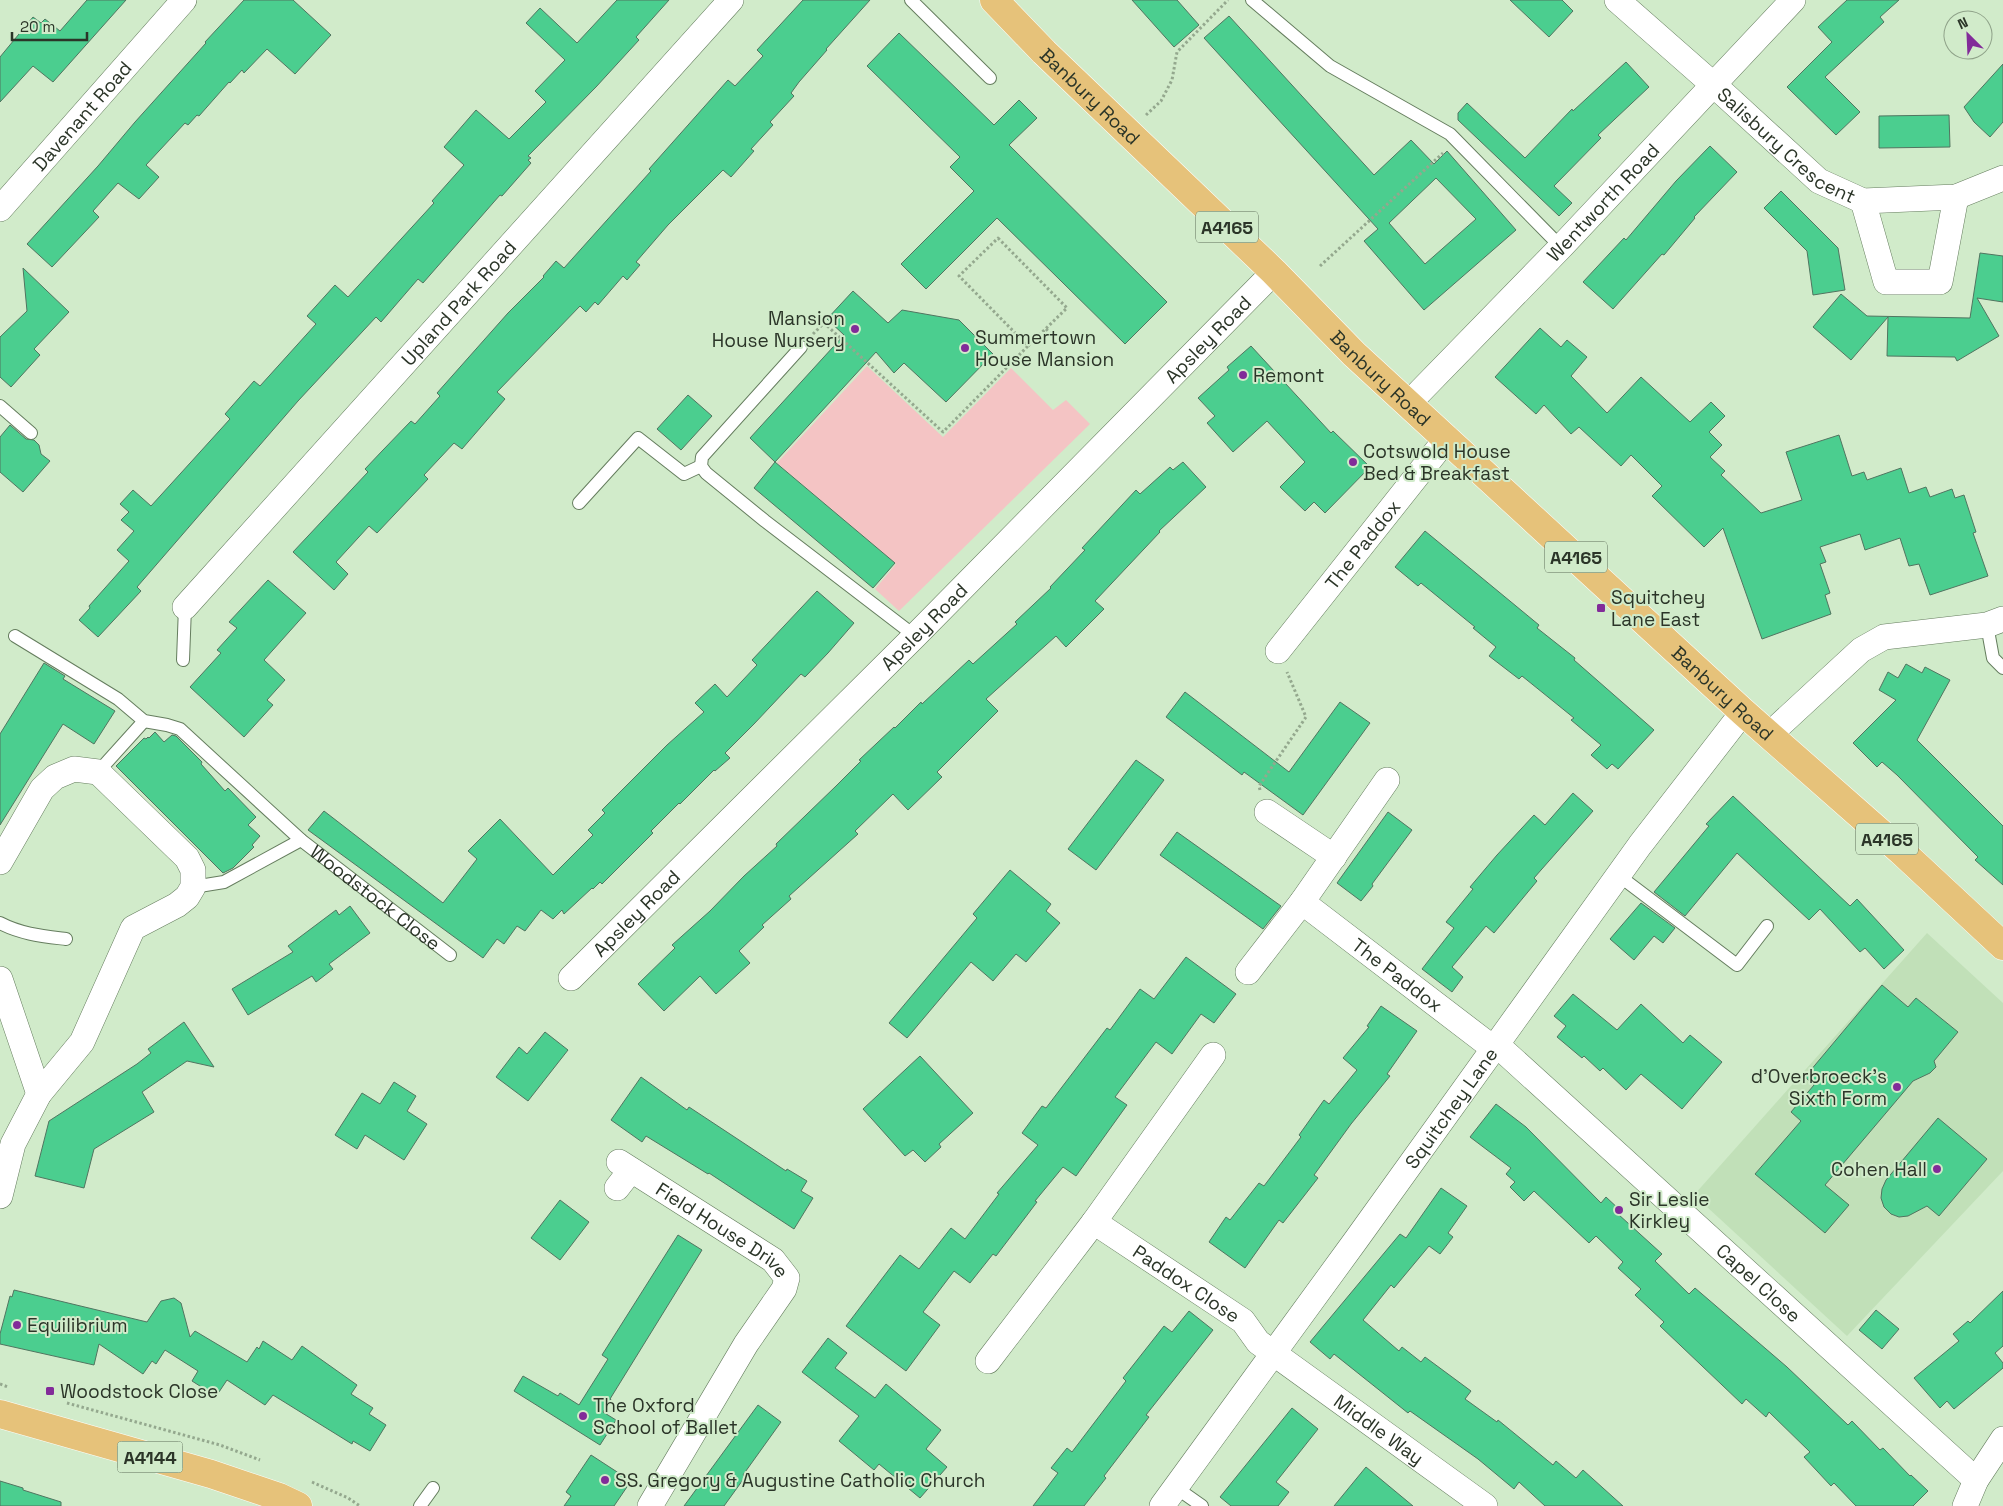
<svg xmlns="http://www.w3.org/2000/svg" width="2003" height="1506" viewBox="0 0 2003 1506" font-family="'Space Grotesk',sans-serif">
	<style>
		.built { fill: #c1e0b8 }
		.green { fill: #f4c4c4 }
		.building { fill: #4bce8f; stroke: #517560; fill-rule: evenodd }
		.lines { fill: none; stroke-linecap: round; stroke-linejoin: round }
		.lane-casing { stroke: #657d5e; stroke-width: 14 }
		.street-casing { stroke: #657d5e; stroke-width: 26 }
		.primary-casing { stroke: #fff; stroke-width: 29 }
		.path { stroke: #94a88e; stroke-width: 3; stroke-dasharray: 2.5 2.5; stroke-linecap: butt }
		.lane { stroke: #fff; stroke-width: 12 }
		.street { stroke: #fff; stroke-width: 25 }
		.primary { stroke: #e6c27a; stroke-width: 28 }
		.poi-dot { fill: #822b99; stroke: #d1ebca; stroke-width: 2 }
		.labels { text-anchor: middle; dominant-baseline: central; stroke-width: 4; stroke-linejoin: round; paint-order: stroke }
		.shield { fill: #d1ebca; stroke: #5d6c59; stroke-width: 1 }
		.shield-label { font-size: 18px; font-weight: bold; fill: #2b3528 }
		.street-label { font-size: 19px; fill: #2b3528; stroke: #d1ebca }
		.poi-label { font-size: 19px; fill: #2b3528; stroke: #d1ebca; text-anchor: start }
	</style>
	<rect width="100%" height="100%" fill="#d1ebca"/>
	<polygon class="built" points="1927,933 2003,1003 2003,1171 1847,1336 1694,1195"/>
	<polygon class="green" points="867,366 943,437 1011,368 1053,410 1066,400 1090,424 899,611 875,589 896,564 777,463"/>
	<g class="building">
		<polygon points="87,0 126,0 53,82 33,66 0,102 0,57 33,17 41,23 45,19 60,31"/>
		<polygon points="244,0 293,0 331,35 295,74 267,49 244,73 242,70 230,83 229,82 199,116 197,115 188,125 185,123 146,165 159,177 139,199 118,183 93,211 99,217 52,267 27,244 98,166 135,122 206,43 205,42"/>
		<polygon points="617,0 669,0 636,37 639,40 596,87 528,156 531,158 528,160 531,163 502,196 500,195 423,283 418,279 381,322 376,317 298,401 137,587 141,591 98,637 79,620 90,608 89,606 129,561 117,550 134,531 121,520 129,512 120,504 133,490 151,506 230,419 225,414 254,381 260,386 316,324 307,316 335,285 348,297 434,203 432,201 464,165 444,147 476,110 509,139 546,102 535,91 565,60 526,23 540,8 577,43"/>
		<polygon points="803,0 870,0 826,49 827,50 799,82 791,93 794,96 770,122 773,125 751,149 754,151 731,177 723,170 668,225 636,262 640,265 627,280 623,276 598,305 595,302 586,312 580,306 497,392 505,399 462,449 454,443 424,475 428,479 377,533 369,526 336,562 348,574 334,590 293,552 368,472 365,469 383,450 411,421 415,424 440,396 437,393 508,313 544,277 543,276 556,261 564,268 651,171 649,169 728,80 735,86 763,56 757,50"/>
		<polygon points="1132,0 1177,0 1199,25 1174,47"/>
		<polygon points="1510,0 1562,0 1573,11 1549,37"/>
		<polygon points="1847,0 1899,0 1880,17 1884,22 1825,77 1860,112 1836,135 1787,87 1832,42 1818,27"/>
		<path d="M1229,16L1374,175L1411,140L1434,164L1447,151L1516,230L1424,310L1364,241L1378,229L1204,38ZM1436,178L1476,219L1425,264L1389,223Z"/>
		<polygon points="899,33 994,125 1019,100 1037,118 1009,145 1167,302 1125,344 997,218 926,289 901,264 974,191 950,167 960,157 867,66"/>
		<polygon points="1626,62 1649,87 1598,135 1601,138 1554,186 1572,203 1559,216 1458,120 1458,113 1467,103 1525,158 1572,109 1573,111"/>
		<polygon points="2003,64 2003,122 1990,137 1974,122 1964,107"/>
		<polygon points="1949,115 1950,147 1879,148 1879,116"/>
		<polygon points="1710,146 1737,172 1694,217 1695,218 1664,255 1662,254 1613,309 1583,282 1624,238 1626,240 1676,181"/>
		<polygon points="1781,191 1838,248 1845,290 1813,295 1807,251 1764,208"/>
		<polygon points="1980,253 2003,256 2003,302 1977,298 1999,336 1957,361 1955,357 1887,356 1888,317 1851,360 1813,327 1841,294 1867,316 1970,318"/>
		<polygon points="23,268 69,312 34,349 40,355 11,387 0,377 0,337 27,311"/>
		<polygon points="853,291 888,323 902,310 959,320 993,354 946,402 904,363 894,373 876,352 775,462 750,438 844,335 827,319"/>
		<polygon points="1540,328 1561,347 1567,340 1587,357 1571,376 1607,413 1641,377 1690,422 1711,402 1725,416 1709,432 1722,445 1710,457 1725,471 1721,475 1761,513 1802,500 1786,452 1839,435 1852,476 1864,472 1867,480 1901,468 1909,493 1926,487 1930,497 1952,489 1955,498 1964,495 1976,532 1973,533 1988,576 1930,595 1919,564 1909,566 1900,538 1865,550 1860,534 1820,547 1826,562 1820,564 1830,593 1825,595 1831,614 1762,639 1723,528 1704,547 1652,496 1662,486 1631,455 1621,466 1579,427 1571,434 1544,405 1536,414 1495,377"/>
		<polygon points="1251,346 1331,433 1333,431 1370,467 1325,513 1314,502 1305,511 1280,487 1305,462 1267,421 1233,452 1207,423 1215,416 1198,398 1229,370 1227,367"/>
		<polygon points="688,395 712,416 681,450 657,429"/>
		<polygon points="10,425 26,439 34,440 39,445 41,454 50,461 23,492 0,472 0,437"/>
		<polygon points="775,462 895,563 873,588 754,488"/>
		<polygon points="1183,462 1206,487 1159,531 1160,532 1095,601 1104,609 1066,647 1056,636 986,699 998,711 937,772 942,777 908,810 893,794 855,831 858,834 789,896 791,899 762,925 764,927 739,951 750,963 716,994 700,976 664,1011 638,984 675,948 672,945 710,911 744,876 777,846 776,844 836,786 861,761 859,760 894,727 895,728 921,702 922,704 969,660 973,664 1017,624 1015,622 1051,588 1050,587 1085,550 1082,548 1136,490 1140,494 1170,467 1173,470"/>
		<polygon points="1425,531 1539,625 1537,628 1575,658 1574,660 1654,730 1618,769 1612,764 1607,769 1591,755 1601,745 1571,720 1574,718 1522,676 1519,679 1489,656 1496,647 1473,628 1475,627 1421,583 1418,586 1395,567"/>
		<polygon points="268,580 306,613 264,660 285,680 267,700 273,705 244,737 190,687 221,653 217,650 237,628 229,622"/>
		<polygon points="817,591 854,623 828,653 805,677 801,674 754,724 725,753 730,758 715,771 714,770 680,804 679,803 651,831 653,833 602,884 600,882 593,889 592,888 564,914 562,910 553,919 541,910 525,931 517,926 504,944 497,939 483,958 308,830 324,811 443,903 477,859 468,851 500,819 553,875 593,835 588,830 605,813 602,810 667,745 704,712 695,703 715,684 727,697 757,665 752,660"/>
		<polygon points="44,663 65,676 63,679 115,711 94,744 63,724 0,825 0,734"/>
		<polygon points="1906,664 1922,673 1925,667 1950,680 1917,740 2003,826 2003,885 1975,860 1978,857 1897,775 1882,762 1877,767 1853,743 1896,700 1879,690 1888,672 1898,678"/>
		<polygon points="1185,692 1289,772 1340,702 1370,723 1303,815 1244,772 1242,775 1166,717"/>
		<polygon points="155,732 164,742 172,735 176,736 202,762 201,764 225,791 228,788 256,817 248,825 260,836 252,845 254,847 233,868 223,873 116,766 144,738 146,739 148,737 149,738"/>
		<polygon points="1136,760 1164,780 1096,870 1068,849"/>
		<polygon points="1573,793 1593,811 1534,878 1537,881 1494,933 1486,926 1452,967 1463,977 1452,992 1422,969 1454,928 1446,922 1473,889 1470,887 1497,855 1534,815 1545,825"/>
		<polygon points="1733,796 1850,906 1857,899 1904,950 1884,969 1865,948 1860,952 1820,909 1809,920 1737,853 1685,916 1654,892 1709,826 1706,824"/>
		<polygon points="1388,812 1412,830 1372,884 1373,886 1361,901 1337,883"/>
		<polygon points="1177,832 1281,906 1263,929 1160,855"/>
		<polygon points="1010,870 1051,904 1046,911 1060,923 1026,962 1016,954 993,981 971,962 907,1038 889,1023 977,918 973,914"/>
		<polygon points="1641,903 1675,928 1663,943 1654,936 1634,960 1610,939"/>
		<polygon points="350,906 370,933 329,964 333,969 316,982 312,976 248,1015 232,989 293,952 288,946 336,910 339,915"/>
		<polygon points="1186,957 1236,994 1214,1023 1201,1014 1172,1054 1156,1042 1115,1097 1127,1105 1076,1176 1063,1167 1035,1201 1037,1202 996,1256 993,1254 970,1283 954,1271 923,1312 940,1325 906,1371 846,1326 900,1255 919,1269 951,1228 965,1239 999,1194 997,1193 1038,1145 1022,1133 1042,1106 1046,1108 1107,1028 1110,1030 1140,989 1154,999"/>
		<polygon points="1882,985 1908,1007 1916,998 1958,1032 1934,1061 1936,1067 1930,1073 1913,1081 1825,1185 1849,1205 1825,1233 1755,1174 1801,1121 1791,1112 1814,1085 1805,1077"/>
		<polygon points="1573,994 1617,1030 1641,1004 1683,1043 1690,1035 1722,1062 1682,1109 1641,1074 1626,1090 1603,1068 1600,1071 1584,1056 1582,1058 1557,1037 1566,1026 1554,1016"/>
		<polygon points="1381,1006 1417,1031 1387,1074 1390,1076 1351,1124 1314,1175 1318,1178 1283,1223 1279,1220 1245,1268 1209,1242 1226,1217 1230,1220 1259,1183 1264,1186 1301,1137 1299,1135 1324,1100 1329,1104 1357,1070 1343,1058 1369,1027 1367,1026"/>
		<polygon points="184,1022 214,1067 187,1061 142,1092 154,1112 94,1149 84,1188 35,1176 49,1121 137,1064 151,1053 148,1049"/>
		<polygon points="545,1032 568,1050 528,1101 496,1077 519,1047 527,1054"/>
		<polygon points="920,1056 973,1113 939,1144 941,1147 925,1162 913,1150 905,1156 863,1109"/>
		<polygon points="641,1077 687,1110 689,1107 786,1171 787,1169 807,1181 801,1191 813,1198 794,1229 709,1173 708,1174 646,1136 642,1142 611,1120"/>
		<polygon points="394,1082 416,1096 407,1111 427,1124 404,1160 365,1135 357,1149 335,1135 362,1093 380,1104"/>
		<polygon points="1496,1104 1526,1127 1601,1203 1606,1197 1621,1211 1618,1214 1662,1254 1655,1261 1689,1294 1695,1288 1787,1367 1848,1425 1852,1421 1880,1450 1883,1448 1910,1476 1911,1475 1928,1491 1913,1506 1856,1506 1834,1483 1831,1486 1804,1457 1810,1452 1769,1412 1766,1417 1746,1399 1742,1404 1660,1326 1664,1322 1635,1295 1641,1289 1618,1268 1623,1262 1596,1236 1589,1243 1534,1191 1524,1201 1510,1187 1515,1182 1506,1174 1511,1168 1470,1137"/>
		<polygon points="1938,1118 1987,1159 1939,1216 1927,1206 1908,1216 1899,1217 1891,1214 1884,1207 1881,1198 1882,1189 1886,1180"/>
		<polygon points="1441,1188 1467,1206 1448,1233 1453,1237 1440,1254 1429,1246 1394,1288 1391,1285 1363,1320 1399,1351 1402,1347 1421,1362 1425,1357 1471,1391 1465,1399 1497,1422 1498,1420 1553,1465 1556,1461 1576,1478 1583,1470 1623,1506 1545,1506 1519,1482 1514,1489 1478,1459 1410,1411 1408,1413 1334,1354 1330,1359 1310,1342 1400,1234 1406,1238"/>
		<polygon points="560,1200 589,1222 560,1260 531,1238"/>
		<polygon points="678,1235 702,1250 610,1399 611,1399 603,1412 616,1420 600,1445 514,1391 523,1376 558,1396 560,1393 579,1405 608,1359 602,1355"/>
		<polygon points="14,1290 147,1322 161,1301 174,1298 181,1303 190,1337 195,1331 247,1362 257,1347 259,1349 263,1341 292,1360 302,1346 357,1385 351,1394 373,1408 369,1414 386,1425 370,1451 353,1441 352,1444 273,1395 265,1405 227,1380 219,1392 203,1398 203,1388 192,1381 198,1371 165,1350 156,1364 152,1361 143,1374 99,1344 94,1365 0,1344 0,1334 10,1296 12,1297"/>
		<polygon points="2003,1291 2003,1346 1995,1353 2003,1363 2003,1368 1954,1409 1947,1401 1940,1408 1914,1378 1959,1341 1953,1334 1968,1321 1970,1323"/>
		<polygon points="1876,1310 1899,1329 1882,1349 1859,1330"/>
		<polygon points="1189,1311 1213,1330 1146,1415 1149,1417 1104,1476 1106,1478 1084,1506 1033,1506 1058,1473 1051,1468 1067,1448 1072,1452 1126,1381 1123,1378 1164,1326 1172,1332"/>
		<polygon points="828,1338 847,1353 835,1368 875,1398 886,1384 941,1430 926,1449 947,1467 920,1498 879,1464 874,1470 839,1441 859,1416 802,1372"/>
		<polygon points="758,1405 781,1422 743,1475 745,1477 724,1506 684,1506"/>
		<polygon points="1292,1408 1318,1429 1276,1482 1289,1492 1278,1506 1231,1506 1220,1497"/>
		<polygon points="591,1455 631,1481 614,1506 564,1506 571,1496 566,1492"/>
		<polygon points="1366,1467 1413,1506 1334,1506"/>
		<polygon points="0,1481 23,1488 23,1490 61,1502 61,1506 0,1506"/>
	</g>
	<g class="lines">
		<defs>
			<g id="lane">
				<polyline points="911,0 990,78"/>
				<polyline points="1252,0 1330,66 1450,134 1561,247"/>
				<polyline points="801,347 702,457 701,466 706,473 765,521 915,636"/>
				<polyline points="0,406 31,433"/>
				<polyline points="579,503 638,438 684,474 701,466"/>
				<polyline points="1987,625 1993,658 2003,668"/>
				<path id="s1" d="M15,636L118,699L144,721L167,725L180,729L301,840L450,955"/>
				<polyline points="183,660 185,607"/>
				<polyline points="98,772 144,721"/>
				<polyline points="1618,875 1737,965 1767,926"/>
				<polyline points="193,887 224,882 301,840"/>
				<path d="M0,923C21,934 42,936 66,939"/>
				<polyline points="1175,1487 1202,1506"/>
				<polyline points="420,1506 433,1488"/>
			</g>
			<g id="street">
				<path id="s2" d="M1617,0L1725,95L1819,181L1863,201L1956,197L2003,178"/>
				<polyline points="1863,201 1886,282 1940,282 1956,197"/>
				<path id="s3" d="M0,209L184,0"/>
				<path id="s4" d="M1409,403L1561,247L1793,0"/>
				<path id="s5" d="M185,607L731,0"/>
				<path id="s6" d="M1278,651L1447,438"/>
				<polyline points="1770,734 1861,650 1884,637 1987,625 2003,619"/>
				<polyline points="1267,812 1334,857"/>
				<polyline points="0,862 42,789 55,777 74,769 98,772 187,858 193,870 193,887 187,897 177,905 133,928 82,1042 39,1094 13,1144 0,1196"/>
				<path id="s7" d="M1302,902L1493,1048"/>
				<polyline points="1248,972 1302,902 1387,780"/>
				<path id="s8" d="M571,978L915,636L1274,272"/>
				<polyline points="0,979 39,1094"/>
				<path id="s9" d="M1496,1044L1976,1480"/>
				<path id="s10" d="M619,1162L773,1260L787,1278L784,1289L746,1344L650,1506"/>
				<polyline points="617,1188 631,1170"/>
				<path id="s11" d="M1094,1222L1243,1321L1258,1342L1485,1506"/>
				<polyline points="988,1361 1094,1222 1213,1055"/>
				<path id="s12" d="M1162,1506L1356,1240L1640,845L1743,712"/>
				<polyline points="1965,1506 1976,1480 2003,1439"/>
			</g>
			<g id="primary">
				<path id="s13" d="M994,0L1044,52L1274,272L1354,354L1743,712L1901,851L2003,946"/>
				<polyline points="0,1414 211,1474 279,1497 298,1506"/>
			</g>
		</defs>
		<use href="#lane" class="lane-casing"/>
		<use href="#street" class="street-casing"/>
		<use href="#primary" class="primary-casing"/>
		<g class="path">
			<polyline points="1146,115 1161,101 1172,80 1177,52 1228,0"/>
			<polygon points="998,238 1067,308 1028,346 959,276"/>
			<polyline points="1320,266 1443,153"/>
			<polyline points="1046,329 1055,338"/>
			<polyline points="813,334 824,323 943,432 1028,346"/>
			<polyline points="1260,790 1259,786 1306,717 1287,672"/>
			<polyline points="0,1384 8,1387"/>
			<polyline points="67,1403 220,1445 260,1460"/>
			<polyline points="312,1482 348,1498 360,1506"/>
		</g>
		<use href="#lane" class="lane"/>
		<use href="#street" class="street"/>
		<use href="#primary" class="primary"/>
	</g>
	<g class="poi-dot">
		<circle cx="855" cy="329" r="5"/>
		<circle cx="965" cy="348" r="5"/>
		<circle cx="1243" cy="375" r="5"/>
		<circle cx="1353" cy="462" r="5"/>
		<rect x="1596" y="603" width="10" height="10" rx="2.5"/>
		<circle cx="1897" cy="1087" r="5"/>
		<circle cx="1937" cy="1169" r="5"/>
		<circle cx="1619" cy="1210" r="5"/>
		<circle cx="17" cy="1325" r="5"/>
		<rect x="45" y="1386" width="10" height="10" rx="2.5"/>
		<circle cx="583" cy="1416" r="5"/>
		<circle cx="605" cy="1480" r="5"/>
	</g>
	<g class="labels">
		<g class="shield">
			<rect x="1196" y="211.5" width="62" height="31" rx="4"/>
			<rect x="1545" y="541.5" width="62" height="31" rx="4"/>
			<rect x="1856" y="823.5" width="62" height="31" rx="4"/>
			<rect x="117.5" y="1441.5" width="65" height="31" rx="4"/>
		</g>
		<g class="shield-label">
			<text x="1227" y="227">A4165</text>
			<text x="1576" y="557">A4165</text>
			<text x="1887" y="839">A4165</text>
			<text x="150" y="1457">A4144</text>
		</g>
		<g class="street-label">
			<text stroke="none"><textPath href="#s13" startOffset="136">Banbury Road</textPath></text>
			<text stroke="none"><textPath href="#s3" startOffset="124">Davenant Road</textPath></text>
			<text stroke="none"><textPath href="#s2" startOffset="224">Salisbury Crescent</textPath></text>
			<text stroke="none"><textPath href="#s4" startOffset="279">Wentworth Road</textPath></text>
			<text stroke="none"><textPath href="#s5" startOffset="409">Upland Park Road</textPath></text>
			<text stroke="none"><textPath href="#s8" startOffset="902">Apsley Road</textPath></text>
			<text stroke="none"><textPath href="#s13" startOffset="541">Banbury Road</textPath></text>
			<text stroke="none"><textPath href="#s6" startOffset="136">The Paddox</textPath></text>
			<text stroke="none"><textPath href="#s8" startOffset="498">Apsley Road</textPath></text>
			<text stroke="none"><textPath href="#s13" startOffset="1006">Banbury Road</textPath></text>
			<text stroke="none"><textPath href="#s1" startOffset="450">Woodstock Close</textPath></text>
			<text stroke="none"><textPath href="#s8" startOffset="92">Apsley Road</textPath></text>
			<text stroke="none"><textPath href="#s7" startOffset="120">The Paddox</textPath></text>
			<text stroke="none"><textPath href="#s12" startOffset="492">Squitchey Lane</textPath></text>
			<text stroke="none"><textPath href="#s10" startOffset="124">Field House Drive</textPath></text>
			<text stroke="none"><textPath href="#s9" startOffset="355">Capel Close</textPath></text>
			<text stroke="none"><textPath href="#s11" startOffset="111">Paddox Close</textPath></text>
			<text stroke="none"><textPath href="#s11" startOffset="354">Middle Way</textPath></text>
		</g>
		<g class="poi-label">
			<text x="845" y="318" text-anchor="end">Mansion<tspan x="845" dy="22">House Nursery</tspan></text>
			<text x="975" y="337">Summertown<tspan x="975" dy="22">House Mansion</tspan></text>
			<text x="1253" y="375">Remont</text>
			<text x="1363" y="451">Cotswold House<tspan x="1363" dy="22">Bed &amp; Breakfast</tspan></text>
			<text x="1611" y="597">Squitchey<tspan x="1611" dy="22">Lane East</tspan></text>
			<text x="1887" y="1076" text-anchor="end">d'Overbroeck's<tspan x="1887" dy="22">Sixth Form</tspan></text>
			<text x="1927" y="1169" text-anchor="end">Cohen Hall</text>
			<text x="1629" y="1199">Sir Leslie<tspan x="1629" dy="22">Kirkley</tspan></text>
			<text x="27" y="1325">Equilibrium</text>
			<text x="60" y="1391">Woodstock Close</text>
			<text x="593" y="1405">The Oxford<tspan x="593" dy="22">School of Ballet</tspan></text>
			<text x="615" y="1480">SS. Gregory &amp; Augustine Catholic Church</text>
		</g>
	</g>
	<g transform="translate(1968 35) rotate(336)"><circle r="24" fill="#d1ebca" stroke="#8fa289"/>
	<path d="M0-4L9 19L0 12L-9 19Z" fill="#822b99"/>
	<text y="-8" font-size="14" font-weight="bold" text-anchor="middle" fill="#2b3528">N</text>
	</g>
	<path d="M12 32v8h75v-8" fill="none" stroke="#2b3528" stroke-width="2.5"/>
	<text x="20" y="32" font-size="15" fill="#2b3528" stroke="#d1ebca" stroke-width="4" paint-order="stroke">20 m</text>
</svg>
